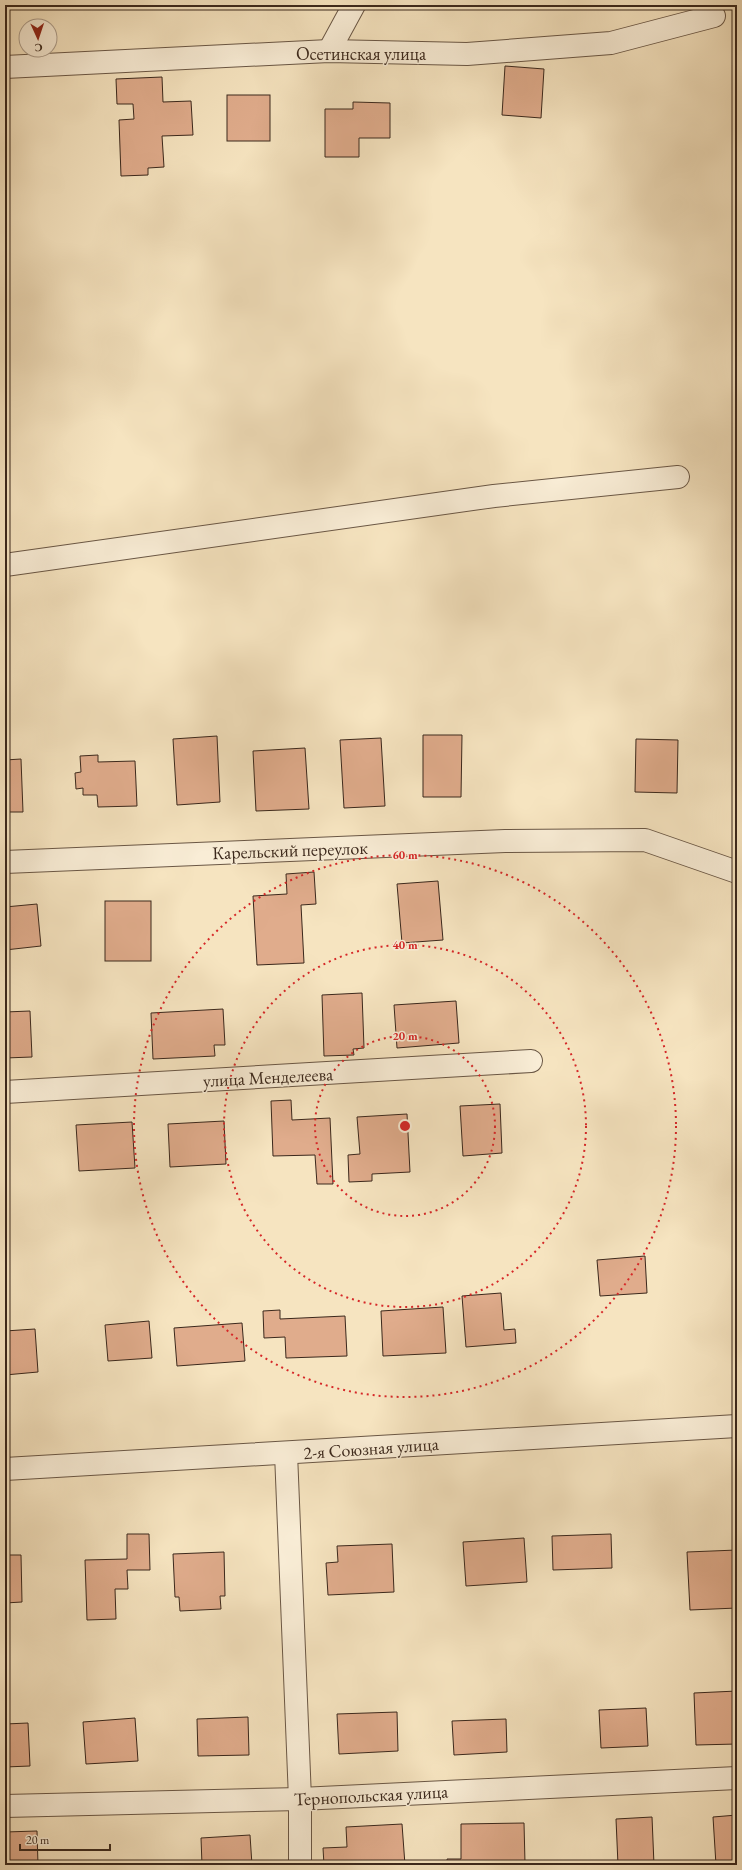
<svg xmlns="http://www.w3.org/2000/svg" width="742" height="1870" viewBox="0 0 742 1870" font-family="'EB Garamond',serif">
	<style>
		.building { fill: #e0ac8c; stroke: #3b281c }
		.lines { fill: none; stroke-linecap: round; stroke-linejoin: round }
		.minor-casing { stroke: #6a5745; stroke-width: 24 }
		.minor { stroke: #f9edd6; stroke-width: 22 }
		.ring { fill: none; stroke: #d62828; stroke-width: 2; stroke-dasharray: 2 4 }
		.labels { text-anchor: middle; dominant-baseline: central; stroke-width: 3; stroke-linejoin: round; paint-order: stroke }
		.street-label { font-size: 18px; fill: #3b281c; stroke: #f9edd6 }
		.centre { fill: #d62828; stroke: #f9edd6; stroke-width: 2 }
		.ring-label { font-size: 12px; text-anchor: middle; font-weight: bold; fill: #d62828; stroke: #f9edd6; stroke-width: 3; stroke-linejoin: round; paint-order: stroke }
	</style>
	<rect width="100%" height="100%" fill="#f6e4c0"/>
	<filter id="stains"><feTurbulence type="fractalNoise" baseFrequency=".005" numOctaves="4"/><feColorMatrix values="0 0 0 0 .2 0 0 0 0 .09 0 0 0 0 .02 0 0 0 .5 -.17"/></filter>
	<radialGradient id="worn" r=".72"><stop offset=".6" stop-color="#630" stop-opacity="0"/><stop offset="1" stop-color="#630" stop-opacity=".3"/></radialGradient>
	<g class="building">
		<polygon points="505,66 544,69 541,118 502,115"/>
		<polygon points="162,77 163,102 191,101 193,135 162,136 164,167 148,168 148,175 121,176 119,120 134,119 133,104 117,104 116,79"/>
		<rect x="227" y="95" width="43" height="46"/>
		<polygon points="353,102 390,103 390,138 359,138 359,157 325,157 325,109 353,109"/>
		<polygon points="423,735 462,735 461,797 423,797"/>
		<polygon points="217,736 220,802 177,805 173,739"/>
		<polygon points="381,738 385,806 344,808 340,740"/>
		<polygon points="636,739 678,740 677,793 635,792"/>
		<polygon points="305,748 309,809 256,811 253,751"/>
		<polygon points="98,755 98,762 135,761 137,806 98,807 97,795 83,795 83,788 76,789 75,773 81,772 80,756"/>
		<polygon points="21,759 23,812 5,812 5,760"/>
		<polygon points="314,872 316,904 301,905 304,963 257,965 253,896 287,894 286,874"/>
		<polygon points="438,881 443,940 402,943 397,884"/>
		<rect x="105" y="901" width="46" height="60"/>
		<polygon points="37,904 41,946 5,950 5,907"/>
		<polygon points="362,993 364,1048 353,1049 354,1055 324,1056 322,995"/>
		<polygon points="456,1001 459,1043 397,1048 394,1005"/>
		<polygon points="223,1009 225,1045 214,1045 215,1056 153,1059 151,1013"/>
		<polygon points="30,1011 32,1057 5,1058 5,1012"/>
		<polygon points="291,1100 292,1120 330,1118 333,1184 317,1184 315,1155 273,1156 271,1101"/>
		<polygon points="500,1104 502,1153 463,1156 460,1106"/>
		<polygon points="407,1114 410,1172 372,1174 372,1181 349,1182 348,1155 360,1154 357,1117"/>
		<polygon points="224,1121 226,1164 170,1167 168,1124"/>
		<polygon points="132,1122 135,1168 79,1171 76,1125"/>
		<polygon points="645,1256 647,1293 600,1296 597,1260"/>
		<polygon points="501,1293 504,1330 515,1329 516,1343 466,1347 462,1296"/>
		<polygon points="443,1307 446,1353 383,1356 381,1311"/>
		<polygon points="280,1310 280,1319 345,1316 347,1356 286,1358 285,1337 264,1338 263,1311"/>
		<polygon points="149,1321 152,1358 108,1361 105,1325"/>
		<polygon points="242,1323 245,1361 177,1366 174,1328"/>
		<polygon points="35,1329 38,1372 5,1375 5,1331"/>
		<polygon points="127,1534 149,1534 150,1570 127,1570 128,1589 115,1589 116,1619 87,1620 85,1560 127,1559"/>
		<polygon points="611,1534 612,1568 553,1570 552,1536"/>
		<polygon points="524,1538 527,1582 466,1586 463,1542"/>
		<polygon points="392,1544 394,1592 328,1595 326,1563 338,1562 337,1546"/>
		<polygon points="737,1550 737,1608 690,1610 687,1552"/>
		<polygon points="224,1552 225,1596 220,1596 221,1609 180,1611 179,1597 175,1597 173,1554"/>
		<polygon points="5,1555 21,1555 22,1602 5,1603"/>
		<polygon points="737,1691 737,1744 696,1745 694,1693"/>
		<polygon points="646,1708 648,1746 601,1748 599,1710"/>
		<polygon points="397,1712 398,1751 339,1754 337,1714"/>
		<polygon points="248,1717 249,1755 198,1756 197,1719"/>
		<polygon points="135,1718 138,1761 86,1764 83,1722"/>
		<polygon points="506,1719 507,1752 454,1755 452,1721"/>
		<polygon points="28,1723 30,1766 5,1767 5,1724"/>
		<polygon points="737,1815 737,1864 716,1865 713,1817"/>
		<polygon points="652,1817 654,1865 618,1865 616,1819"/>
		<polygon points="524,1823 525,1863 448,1865 447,1859 461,1859 461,1824"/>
		<polygon points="402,1824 405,1865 324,1865 323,1848 347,1847 346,1827"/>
		<polygon points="37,1831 38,1865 5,1865 5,1832"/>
		<polygon points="250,1835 252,1865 202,1865 201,1838"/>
	</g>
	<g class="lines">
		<defs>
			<g id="minor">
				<polyline points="329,51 354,5"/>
				<polyline points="5,67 329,51 467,54 611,43 714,16"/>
				<polyline points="5,565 494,496 678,477"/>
				<polyline points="5,862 505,841 645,840 737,872"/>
				<polyline points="5,1092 531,1061"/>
				<polyline points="286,1453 300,1799 300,1865"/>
				<polyline points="5,1469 737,1426"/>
				<polyline points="5,1806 300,1799 737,1778"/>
			</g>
		</defs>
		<use href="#minor" class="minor-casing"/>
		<use href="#minor" class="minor"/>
	</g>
	<g class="ring">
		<circle cx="405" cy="1126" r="90"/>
		<circle cx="405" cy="1126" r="181"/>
		<circle cx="405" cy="1126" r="271"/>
	</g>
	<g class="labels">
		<g class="street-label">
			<text x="361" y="53">Осетинская улица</text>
			<text transform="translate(290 850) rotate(-2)">Карельский переулок</text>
			<text transform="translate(268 1077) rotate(-3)">улица Менделеева</text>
			<text transform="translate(371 1448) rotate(-4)">2-я Союзная улица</text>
			<text transform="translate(371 1795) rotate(-3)">Тернопольская улица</text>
		</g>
	</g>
	<circle cx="405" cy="1126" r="6" class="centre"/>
	<g class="ring-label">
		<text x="405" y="859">60 m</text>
		<text x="405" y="949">40 m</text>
		<text x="405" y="1040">20 m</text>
	</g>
	<rect width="742" height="1870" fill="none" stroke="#f6e4c0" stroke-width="20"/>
	<rect x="6" y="6" width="730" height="1858" fill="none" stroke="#3b281c" stroke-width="2"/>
	<rect x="10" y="10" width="722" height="1850" fill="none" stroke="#3b281c"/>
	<g transform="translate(38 38) rotate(177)"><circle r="19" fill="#f9edd6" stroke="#ad9e8c"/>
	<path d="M0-3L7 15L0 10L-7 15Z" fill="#8f2418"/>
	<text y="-6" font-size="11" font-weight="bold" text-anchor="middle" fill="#3b281c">С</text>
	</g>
	<path d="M20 1844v6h90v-6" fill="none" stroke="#3b281c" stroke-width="2"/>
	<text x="26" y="1844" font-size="12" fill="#3b281c" stroke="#f9edd6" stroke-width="3" paint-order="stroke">20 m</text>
	<rect width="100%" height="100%" filter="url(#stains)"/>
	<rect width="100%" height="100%" fill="url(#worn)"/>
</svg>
